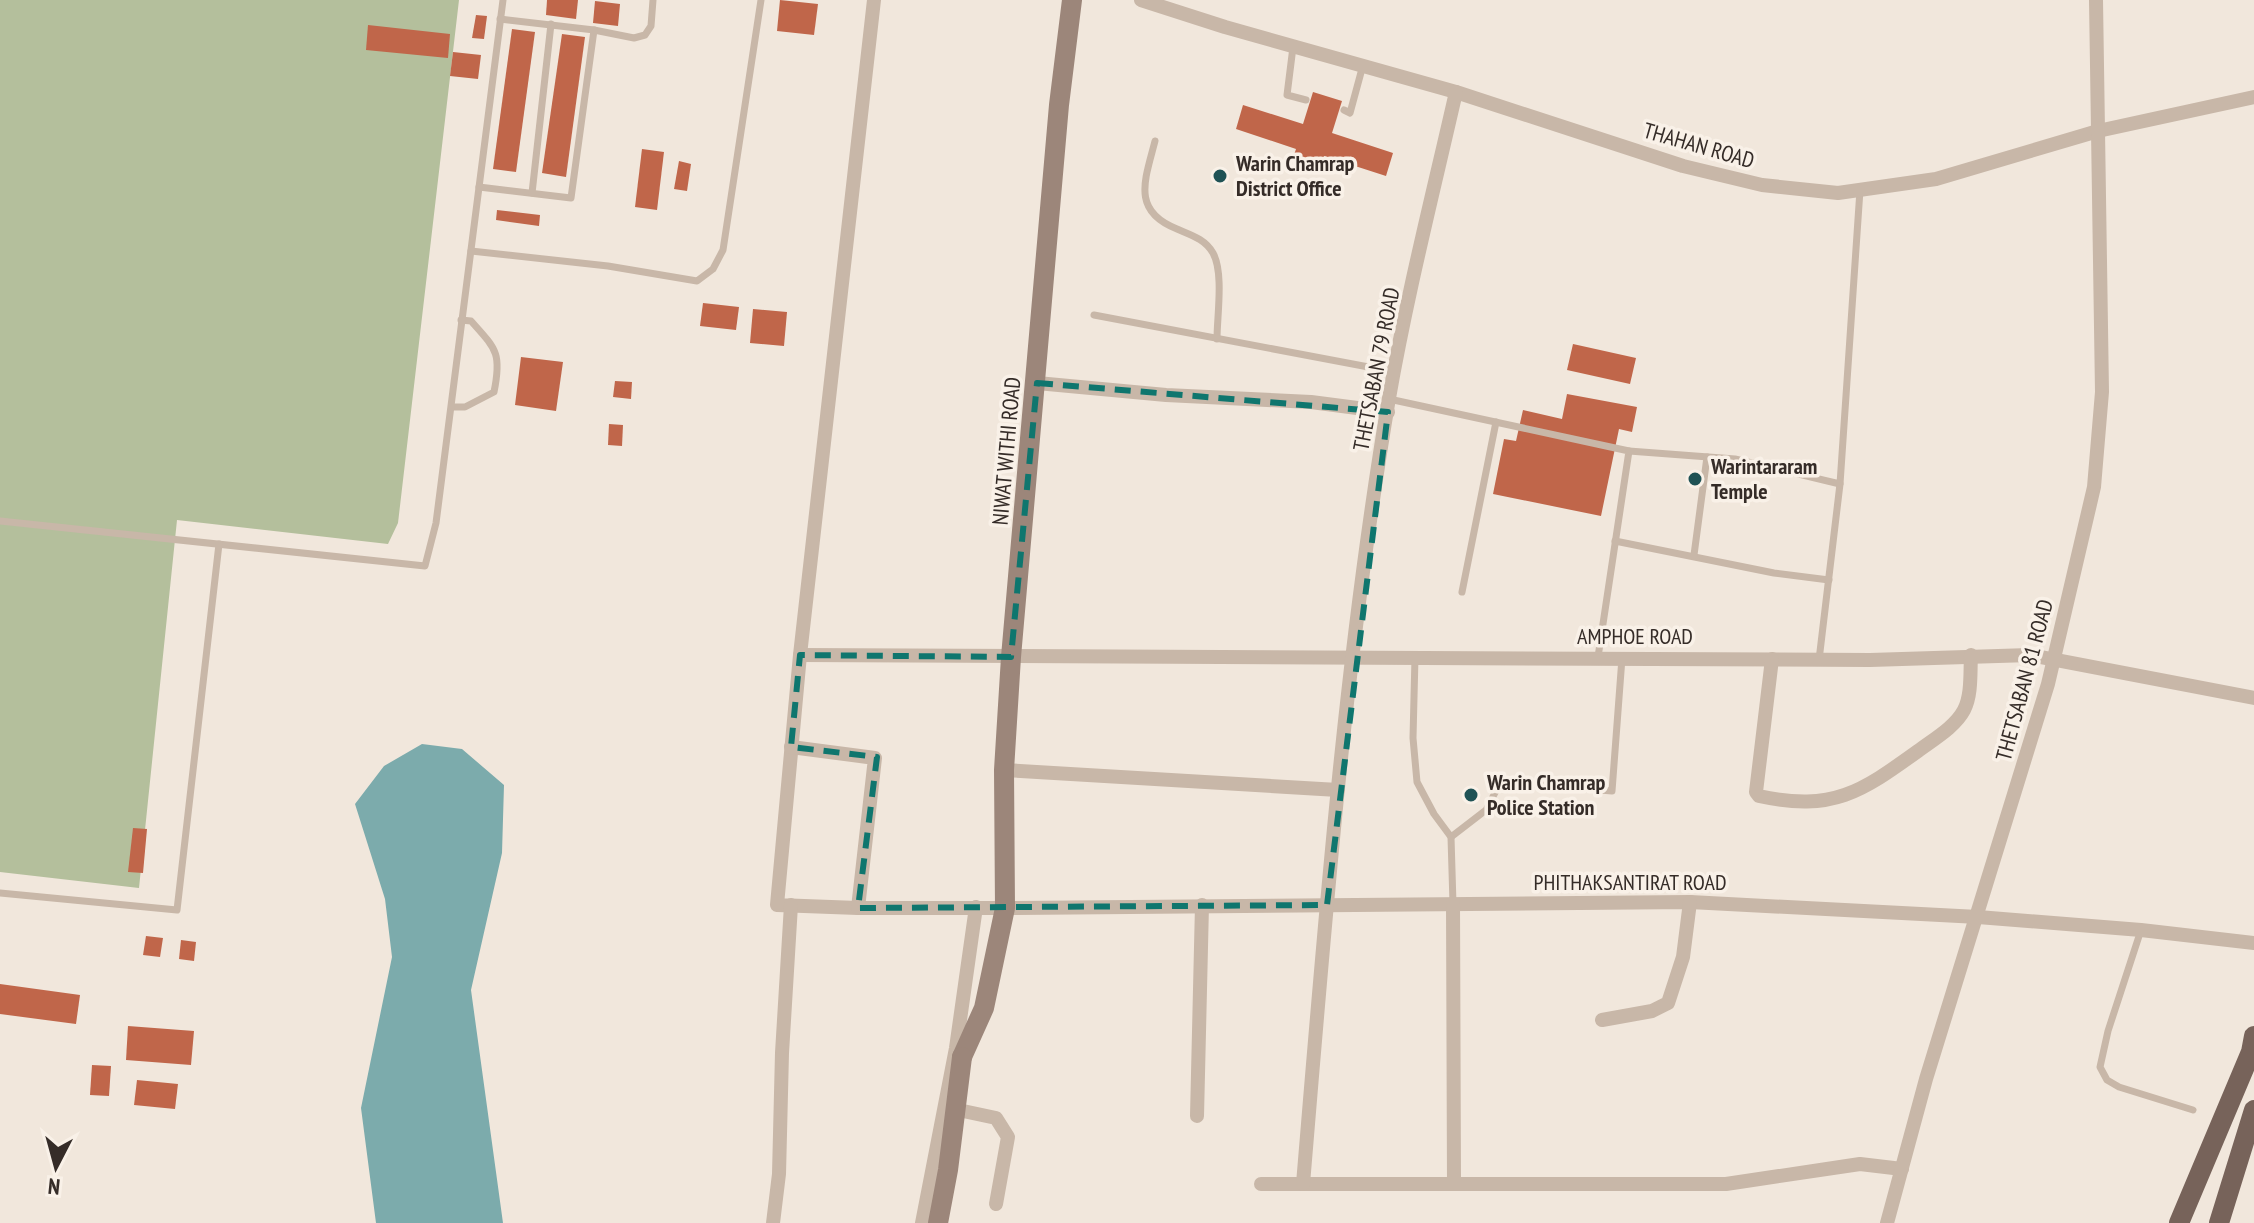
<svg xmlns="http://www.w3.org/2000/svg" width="2254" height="1223" viewBox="0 0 2254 1223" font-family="'PT Sans Narrow',sans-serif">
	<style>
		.green { fill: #b4bf9c }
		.water { fill: #7cabac }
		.building { fill: #c0664a }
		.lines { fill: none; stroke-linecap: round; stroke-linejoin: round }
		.service { stroke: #c8b7a8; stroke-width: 7 }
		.minor { stroke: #c8b7a8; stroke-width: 14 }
		.secondary { stroke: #9c867a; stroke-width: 20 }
		.primary { stroke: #77635a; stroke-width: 20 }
		.secondary-bridge { stroke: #9c867a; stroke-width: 20 }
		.marked { fill: none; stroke: #0f766e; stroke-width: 6; stroke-dasharray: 16 10; stroke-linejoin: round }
		.poi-dot { fill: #1f5255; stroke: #f9f1e8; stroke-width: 3 }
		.labels { text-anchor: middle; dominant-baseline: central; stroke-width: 7; stroke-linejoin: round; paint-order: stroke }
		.street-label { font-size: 22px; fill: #352c28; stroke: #f9f1e8 }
		.poi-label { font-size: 22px; font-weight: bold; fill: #352c28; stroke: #f9f1e8; text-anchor: start }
	</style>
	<rect width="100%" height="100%" fill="#f1e7dc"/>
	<polygon class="green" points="0,0 459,0 398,523 388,544 177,520 139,888 0,872"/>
	<polygon class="water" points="422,744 462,749 504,785 502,853 471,990 503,1223 376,1223 361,1108 392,957 385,899 355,804 384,766"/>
	<g class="building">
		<polygon points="547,0 578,0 576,19 546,15"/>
		<polygon points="780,0 818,4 814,35 777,31"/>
		<polygon points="595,1 620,4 618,26 593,23"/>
		<polygon points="476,15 487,16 484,39 472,38"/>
		<polygon points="368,25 450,34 448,58 366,50"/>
		<polygon points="512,29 535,32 516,172 493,169"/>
		<polygon points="562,34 585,37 566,177 542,173"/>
		<polygon points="453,52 481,55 478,79 450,76"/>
		<polygon points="1313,92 1342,101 1332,133 1393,153 1386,176 1324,156 1320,171 1292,161 1296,149 1236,129 1243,105 1303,124"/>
		<polygon points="642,149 664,152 657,210 635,207"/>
		<polygon points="679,161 691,164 687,191 674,189"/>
		<polygon points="497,210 540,215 539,226 496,220"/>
		<polygon points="703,303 739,307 736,330 700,326"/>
		<polygon points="753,309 787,312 784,346 750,343"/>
		<polygon points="1573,344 1636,358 1630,384 1567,370"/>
		<polygon points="521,357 563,362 556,411 515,405"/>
		<polygon points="615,381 632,382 631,399 613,397"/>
		<polygon points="1567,394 1637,407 1632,432 1619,429 1601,516 1493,494 1504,439 1516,441 1523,410 1562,419"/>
		<polygon points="609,424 623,425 622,446 608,445"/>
		<polygon points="133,828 147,829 143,873 128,872"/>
		<polygon points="146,936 163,938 160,957 143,955"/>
		<polygon points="181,940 196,942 194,961 179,959"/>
		<polygon points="0,984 80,995 76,1024 0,1014"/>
		<polygon points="128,1026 194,1031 191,1065 126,1060"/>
		<polygon points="92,1065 111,1066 109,1096 90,1095"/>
		<polygon points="137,1080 178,1084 175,1109 134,1105"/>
	</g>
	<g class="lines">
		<g class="service">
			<polyline points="500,19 594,30 634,38 645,35 651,26 653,0"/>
			<polyline points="1293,47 1287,95 1306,100"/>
			<polyline points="1344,110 1350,113 1363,65"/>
			<path d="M1155,141C1145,180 1131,211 1177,229C1191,235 1205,239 1213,253C1224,273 1217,316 1217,339"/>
			<polyline points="479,187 571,198 594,30"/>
			<polyline points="532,193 551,24"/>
			<polyline points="471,251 608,266 697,281 713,269 723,250 761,0"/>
			<polyline points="1094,315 1395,372"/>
			<polyline points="1389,399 1629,451 1598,657"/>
			<path d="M452,407H465L494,392C502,353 496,349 471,321L461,320"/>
			<polyline points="1629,451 1735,459 1840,484 1860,190"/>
			<polyline points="0,521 425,566 436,523 503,0"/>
			<polyline points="1615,541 1774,573 1829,580"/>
			<polyline points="1694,555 1707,457"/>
			<polyline points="1462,592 1496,422"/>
			<polyline points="1415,657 1413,738 1417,782 1434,814 1451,837 1453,904"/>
			<polyline points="1819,660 1840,484"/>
			<polyline points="1451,837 1486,810 1498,787 1528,784 1612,791 1622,658"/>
			<polyline points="0,893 177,910 219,544"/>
			<polyline points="2141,930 2108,1031 2100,1067 2107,1080 2119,1087 2193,1110"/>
		</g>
		<g class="minor">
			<polyline points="874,0 800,655 777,905 858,908 1005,908 1690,902 1978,917 2141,930 2254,943"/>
			<polyline points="1141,0 1225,27 1456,92 1683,166 1762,185 1838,193 1936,179 2098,131 2254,97"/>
			<polyline points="1037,383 1166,395 1311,402 1388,412"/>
			<polyline points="800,655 1870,660 2030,655 2254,698"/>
			<path d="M1772,659L1756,792L1759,796C1833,812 1861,792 1918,751C1934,739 1955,727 1964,710C1972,695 1970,672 1971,655"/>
			<polyline points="791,747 875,758 858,908"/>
			<polyline points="1004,770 1338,790"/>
			<polyline points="1453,904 1454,1183"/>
			<polyline points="1602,1020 1652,1011 1668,1003 1683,957 1690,902"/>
			<polyline points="949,1108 996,1118 1008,1137 996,1204"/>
			<polyline points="1197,1116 1202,905"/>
			<polyline points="1261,1184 1726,1184 1860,1164 1902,1169"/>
			<path d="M1303,1184C1325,921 1345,658 1389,398C1407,295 1433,193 1456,92"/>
			<polyline points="773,1223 779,1174 782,1053 791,905"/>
			<polyline points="922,1223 956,1048 976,907"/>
			<polyline points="1887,1223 1926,1079 2048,684 2094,487 2102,392 2096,0"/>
		</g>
		<polyline class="secondary" points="962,1057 984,1008 1005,908 1004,770 1011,657 1059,105 1072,0"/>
		<g class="primary">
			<polyline points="2179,1223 2251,1052 2254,1036"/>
			<polyline points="2219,1223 2254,1110"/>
		</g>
		<polyline class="secondary-bridge" points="938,1223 948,1170 962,1057"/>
	</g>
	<path class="marked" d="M1037,383L1388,412L1327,905L858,908L877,757L791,747L800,655L1011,657Z"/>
	<g class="poi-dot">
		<circle cx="1220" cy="176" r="8"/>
		<circle cx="1695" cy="479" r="8"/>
		<circle cx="1471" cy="795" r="8"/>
	</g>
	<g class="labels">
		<g class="street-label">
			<text transform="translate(1699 145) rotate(16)">THAHAN ROAD</text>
			<text transform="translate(1376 369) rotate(-79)">THETSABAN 79 ROAD</text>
			<text transform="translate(1006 451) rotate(-85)">NIWAT WITHI ROAD</text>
			<text x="1635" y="636">AMPHOE ROAD</text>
			<text transform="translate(2024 680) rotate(-75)">THETSABAN 81 ROAD</text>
			<text x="1630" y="882">PHITHAKSANTIRAT ROAD</text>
		</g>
		<g class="poi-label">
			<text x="1236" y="163">Warin Chamrap<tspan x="1236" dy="25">District Office</tspan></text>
			<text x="1711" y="466">Warintararam<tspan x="1711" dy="25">Temple</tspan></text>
			<text x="1487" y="782">Warin Chamrap<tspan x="1487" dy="25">Police Station</tspan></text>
		</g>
	</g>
	<g transform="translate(56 1167) rotate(186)" stroke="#f9f1e8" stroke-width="6" paint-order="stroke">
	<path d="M0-6L14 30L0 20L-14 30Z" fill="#352c28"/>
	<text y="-12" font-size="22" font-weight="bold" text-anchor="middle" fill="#352c28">N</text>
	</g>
</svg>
